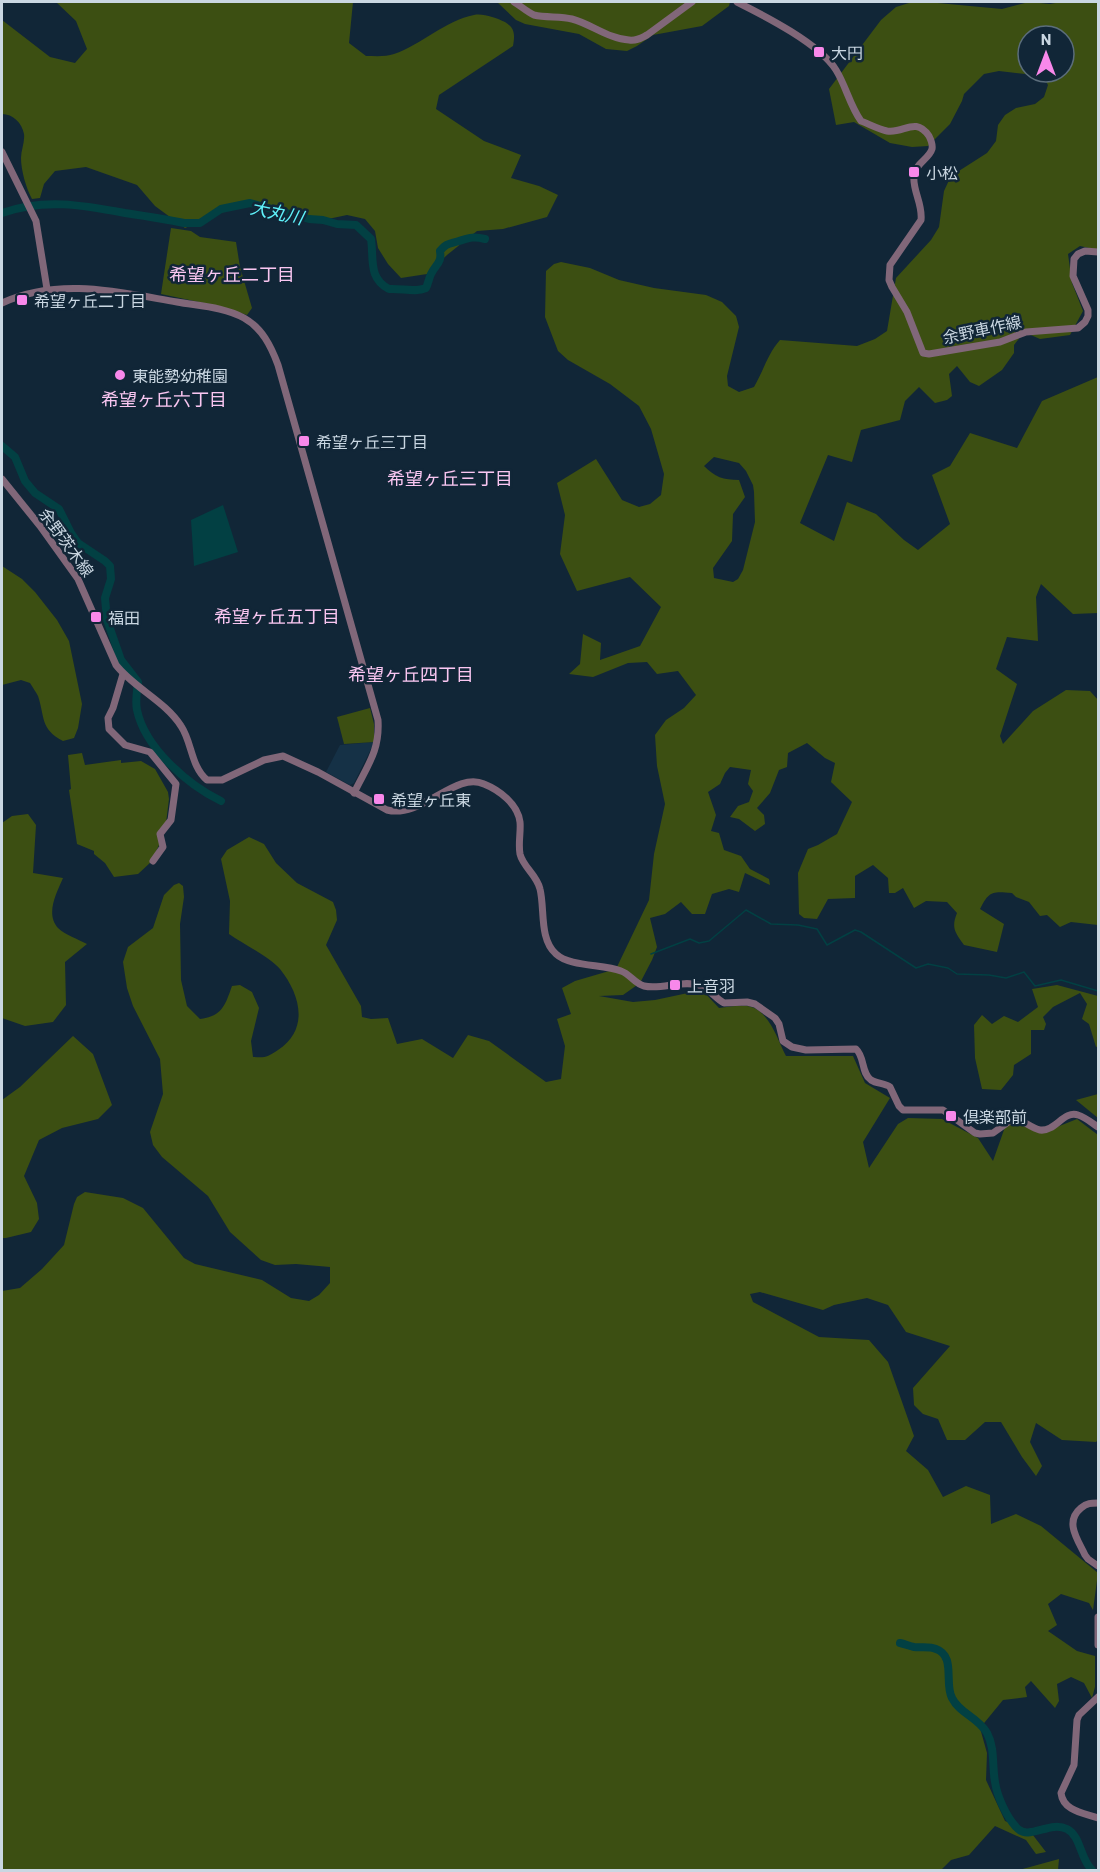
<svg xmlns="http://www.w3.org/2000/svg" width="1100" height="1872" viewBox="0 0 1100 1872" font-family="Barlow,'Noto Sans JP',sans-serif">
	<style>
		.built { fill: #153146 }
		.green { fill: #3c4f12; fill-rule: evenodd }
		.water { fill: #024043 }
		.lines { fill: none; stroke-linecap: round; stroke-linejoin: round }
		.stream { stroke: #024043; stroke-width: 1.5 }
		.river { stroke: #024043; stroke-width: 8 }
		.secondary { stroke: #816779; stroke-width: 7 }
		.poi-dot { fill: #f888ea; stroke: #112637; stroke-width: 2 }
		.labels { text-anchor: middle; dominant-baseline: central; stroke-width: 5; stroke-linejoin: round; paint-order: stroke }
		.poi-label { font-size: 16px; fill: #cad7e2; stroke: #112637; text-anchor: start }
		.street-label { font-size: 16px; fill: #cad7e2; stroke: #112637 }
		.water-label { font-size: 18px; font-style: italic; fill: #5ff2fb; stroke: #112637 }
		.neighbourhood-label { font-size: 18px; fill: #f9c6f1; stroke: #112637 }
	</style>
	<rect width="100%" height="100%" fill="#112637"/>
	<polygon class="built" points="374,742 372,747 354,783 350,785 326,772 340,745"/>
	<g class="green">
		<path d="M56,2H353L349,43L366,56C375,56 386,57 394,54C421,45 446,20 474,15C483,13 496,18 505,22C515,28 515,35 513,46L439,95L436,109L484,141L521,155L511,178L539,186L558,195L547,217L503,229L477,231L447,255L427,274L401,278L388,264L378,248L375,231L365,219L347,215L328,219L255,206L236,207L185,228L155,206L137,185L86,167L55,171L44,184L40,198L32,199C26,188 21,170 21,158C21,150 25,142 24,134C22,123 13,114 2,114V20L50,57L75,63L87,49L76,21Z"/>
		<polygon points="497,2 730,2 729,6 702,26 653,35 637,46 627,51 606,49 579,34 525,24 516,20"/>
		<path d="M927,2L1002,9L1029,2L1050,4L1061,2H1098V250L1080,246L1068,254L1072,283L1083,311L1070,335L1040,339L1024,332L1014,345V353L1002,370L979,386L970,382L957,366L949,374L952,396L947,400L935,403L919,387L905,401L900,420L861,430L852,462L828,455L800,523L834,541L847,502L876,514L904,540L918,550L950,524L932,475L950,466L970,433L1017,448L1042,401L1098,377V613L1073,614L1041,584L1036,597L1038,641L1007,637L996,669L1017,684L1000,736L1003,744L1033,711L1066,690L1090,691L1098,700V925L1071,922L1060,927L1047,915L1040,916L1029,902L1016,897L1012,893C992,891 989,891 980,909L1004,924L997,952L964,945C955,932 951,928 957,913L947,902L926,901L914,908L903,888L895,893H889L888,878L873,865L855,876V898L828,899L817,919L804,918L799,914L798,873L808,849L818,845L837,834L852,802L831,782L835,763L825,758L807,743L788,753L787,767L779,770L770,793L757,808L764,815L765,824L755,831L739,819L730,817L738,806L749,802L753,791L748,784L751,770L730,767L725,773L720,784L708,792L716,815L711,831L719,833L724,850L741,856L750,869L769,879L770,885L745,873L739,892L729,889L712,894L705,914H692L681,902L665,914L650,918L657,947L652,960L640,983L623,995L599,996L633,1002L655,1000L702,990L719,1008C728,1007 738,1005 747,1006C769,1009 777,1039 786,1056H853L865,1083L890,1098L863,1142L869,1168L898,1124L908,1118L942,1119L978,1138L993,1161L1005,1127L1018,1121L1042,1133L1077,1119L1098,1135V1440L1096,1442L1062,1440L1036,1423L1030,1442L1042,1466L1036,1476L1022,1457L1001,1422H985L965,1440H947L938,1419L923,1414L914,1405L913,1388L950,1346L906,1332L888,1305L867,1298L834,1305L823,1310L760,1292L750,1294L753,1302L819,1337L869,1340L888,1362L914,1436L906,1451L928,1470L943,1497L966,1486L990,1495L991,1524L1016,1514L1041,1526L1098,1573L1093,1610L1089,1603L1061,1594L1048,1604L1057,1625L1048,1631L1077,1651L1095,1656V1687L1092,1698L1084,1683L1071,1677L1057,1684L1059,1701L1055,1708L1031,1681L1025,1687L1027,1697L1003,1700L980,1728L987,1753L986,1780L1005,1821L1029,1830L1046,1852L1036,1854L1026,1840L995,1826L969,1855L951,1860L941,1870H2V1291L20,1288L42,1269L64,1245L74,1204L77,1197L85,1192L123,1198L143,1208L184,1258L195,1264L262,1280L291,1298L309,1301L319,1295L330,1283V1267L296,1264L275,1265L261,1260L230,1232L208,1196L162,1157L153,1145L150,1132L163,1094L160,1059L133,1006L127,988L123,962L128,947L153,928L164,895L174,885L179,883L183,886L184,897L180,924L181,980L187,1006L200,1019C222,1016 225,1006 232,986L240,985L252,992L259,1008L251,1041L253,1057C266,1058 267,1057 278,1050C310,1029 300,994 280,969C271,958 242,943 229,934L230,901L221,859L227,850L249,837L264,844L276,863L297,883L333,902L336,910L337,920L326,945L361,1006L362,1017L371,1019L388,1018L397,1044L422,1039L453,1058L468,1035L489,1041L546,1082L561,1079L565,1046L557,1019L571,1014L562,988L575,981L616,969L649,900L654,854L665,804L657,766L655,735L666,720L684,708L696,695L678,671L657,674L647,662L628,663L593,677L569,674L580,664L583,634L601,643L600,660L640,646L661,607L630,577L577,591L560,554L565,515L557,483L596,459L622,500L639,507L650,504L661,495L664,474L651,429L639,406L610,384L568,360L558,351L545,317L546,271L554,264L561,262L590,268L619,280L654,288L706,295L722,302L736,316L739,327L727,376L728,386L739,392L754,387C763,372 768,353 780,340L857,346L875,339L887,331L896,278L931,240L939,227L944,191L951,176L987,153L996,141L998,125L1005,115L1016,108L1035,104L1044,97L1048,85L1043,76L999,71L984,74L964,94L962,101L950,124L928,146L912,147L890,143L854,122L836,125L829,89L881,20L896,7L909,3ZM1028,36H1064V72H1028ZM714,457L739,463L746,471L753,485L754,492L755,522L743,570L738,579L733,582L714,578L713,568L732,541L733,514L745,497L739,480C723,480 715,477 704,466Z"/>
		<polygon points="171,228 191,231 200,237 236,242 240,267 252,308 247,315 218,306 161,294"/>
		<path d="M2,566L22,579L35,592L57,620L69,641L82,704L78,728L74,738L63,741C40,729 45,717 38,696C36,692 33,688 30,683L21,680L2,685Z"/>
		<polygon points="370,708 374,724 374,742 344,744 337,717"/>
		<polygon points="82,753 85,765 121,760 121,763 141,761 155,769 168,792 169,799 166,823 160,843 151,862 138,874 114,877 105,863 94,854 94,851 77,844 69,790 71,789 68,755"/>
		<path d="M28,814L36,825L33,873L63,878C57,892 45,914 58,928C65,935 78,939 87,944L65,962L66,1005L53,1022L25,1026L2,1018V823L12,816Z"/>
		<polygon points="1057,985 1098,996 1098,1046 1096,1047 1089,1024 1082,1019 1087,1004 1080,993 1053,1007 1043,1017 1046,1024 1044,1030 1031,1030 1031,1054 1014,1065 1013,1075 1001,1090 982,1089 975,1058 974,1025 982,1015 992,1024 1004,1016 1018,1022 1038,1007 1032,989"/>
		<polygon points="73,1036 93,1054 112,1105 98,1119 62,1128 39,1140 24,1176 37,1203 39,1219 31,1232 6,1238 2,1238 2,1100 20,1087"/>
		<polygon points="1098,1094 1098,1118 1076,1100"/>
		<polygon points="1059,1859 1058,1870 1019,1870"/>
	</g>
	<polygon class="water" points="223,505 238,552 194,566 191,520"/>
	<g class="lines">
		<polyline class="stream" points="651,954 690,939 699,943 709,941 746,910 771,924 798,925 817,929 827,945 855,930 861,932 916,968 928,964 948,968 957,974 989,975 1006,978 1024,972 1035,986 1061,980 1098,991"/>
		<g class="river">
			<path d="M2,213C44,198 82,205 125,213C145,216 165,219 184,223H200L221,209L250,203L309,219L323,220L337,224L356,225L371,239C374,259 368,278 389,289C402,288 415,293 426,288C428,284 429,278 431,274C436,264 442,263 440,251C446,243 450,244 459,241C469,238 473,236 485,239"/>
			<path d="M2,446L15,457L25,481L35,493L59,509L71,533L78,543L105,561L110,566L111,579L105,598L107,620L121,660L138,682C137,692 135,701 137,710C145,748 188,785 221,801"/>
			<path d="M900,1643C905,1644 909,1646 914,1647C921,1648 929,1646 936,1649C956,1656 944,1683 952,1698C960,1714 978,1717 987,1733C995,1748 992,1765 995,1782C997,1796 1006,1816 1016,1827C1029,1842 1049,1820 1067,1829C1081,1836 1080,1859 1092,1870"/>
		</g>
		<g class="secondary">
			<path d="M514,2C521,6 527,12 534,15C546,18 560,16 572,19C591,24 609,39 629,40C637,41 641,38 647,35L692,2"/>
			<path d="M737,2C765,16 820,44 836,70C846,86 850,106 861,121C869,124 878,129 887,131C904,134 915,116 929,136C931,140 933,144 932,149C929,159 916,163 914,175C912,190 923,204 921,220L890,265L889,280L892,287L907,312L923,353L929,354L1000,342L1026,332L1078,328L1085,322L1088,316V310L1073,276L1074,259L1078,254L1085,251L1098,252"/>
			<polyline points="2,152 36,221 47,289"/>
			<path d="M2,303C59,277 118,292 177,302C199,306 224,307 244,318C262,328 271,346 278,365L378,720C380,751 367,766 354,793"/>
			<path d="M2,479L40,526L78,579L116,665C134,688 165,701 181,726C192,742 191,767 207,780H222L264,760L283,756L318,772L387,810C422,819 455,771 484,784C499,790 518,804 520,822C521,832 518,843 520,854C523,867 537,875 540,889C545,909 539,939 556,954C570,967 603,964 621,971C630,974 635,984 644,986C661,990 681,980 698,985C709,988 715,998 724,1003L747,1002L755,1004L775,1018L779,1024L783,1041L792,1047L806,1050L856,1049C865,1057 861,1073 871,1080C877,1084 885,1083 890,1087L899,1106L903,1110H943L975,1133L980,1134L993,1133L1014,1118C1023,1120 1031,1128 1040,1130C1055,1132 1064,1110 1078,1115C1085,1117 1092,1123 1098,1127"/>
			<polyline points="123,674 113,708 108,718 109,729 125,745 150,752 176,784 171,820 160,834 163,847 153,861"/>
			<path d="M1098,1503C1091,1503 1087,1503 1081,1508C1064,1522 1078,1540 1085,1555L1088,1559L1098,1566"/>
			<polyline points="1098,1617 1098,1645"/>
			<path d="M1098,1697L1079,1715L1077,1720L1074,1765L1061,1793C1063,1811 1084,1813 1098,1818"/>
		</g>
	</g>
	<g class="poi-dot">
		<rect x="813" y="46" width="12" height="12" rx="3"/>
		<rect x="908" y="166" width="12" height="12" rx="3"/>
		<rect x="16" y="294" width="12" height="12" rx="3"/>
		<circle cx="120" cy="375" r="6"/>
		<rect x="298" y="435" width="12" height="12" rx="3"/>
		<rect x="90" y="611" width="12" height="12" rx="3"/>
		<rect x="373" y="793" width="12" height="12" rx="3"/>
		<rect x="669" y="979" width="12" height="12" rx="3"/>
		<rect x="945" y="1110" width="12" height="12" rx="3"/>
	</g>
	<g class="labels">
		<g class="poi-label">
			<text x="831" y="52">大円</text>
			<text x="926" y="172">小松</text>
			<text x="34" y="300">希望ヶ丘二丁目</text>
			<text x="132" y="375">東能勢幼稚園</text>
			<text x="316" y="441">希望ヶ丘三丁目</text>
			<text x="108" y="617">福田</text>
			<text x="391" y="799">希望ヶ丘東</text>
			<text x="687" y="985">上音羽</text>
			<text x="963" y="1116">倶楽部前</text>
		</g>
		<g class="street-label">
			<text transform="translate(982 329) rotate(-12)">余野車作線</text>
			<text transform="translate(67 542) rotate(54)">余野茨木線</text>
		</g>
		<g class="water-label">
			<text transform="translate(277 212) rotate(12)">大丸川</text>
		</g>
		<g class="neighbourhood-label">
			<text x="232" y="274">希望ヶ丘二丁目</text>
			<text x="164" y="399">希望ヶ丘六丁目</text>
			<text x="450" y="478">希望ヶ丘三丁目</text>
			<text x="277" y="616">希望ヶ丘五丁目</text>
			<text x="411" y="674">希望ヶ丘四丁目</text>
		</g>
	</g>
	<rect width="1100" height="1872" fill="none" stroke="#cad7e2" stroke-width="6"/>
	<g transform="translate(1046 54)"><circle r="28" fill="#112637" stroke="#5b6d7b" stroke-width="1.5"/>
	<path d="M0-4.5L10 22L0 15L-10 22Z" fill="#f888ea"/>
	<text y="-9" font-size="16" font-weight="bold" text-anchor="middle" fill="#cad7e2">N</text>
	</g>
</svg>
